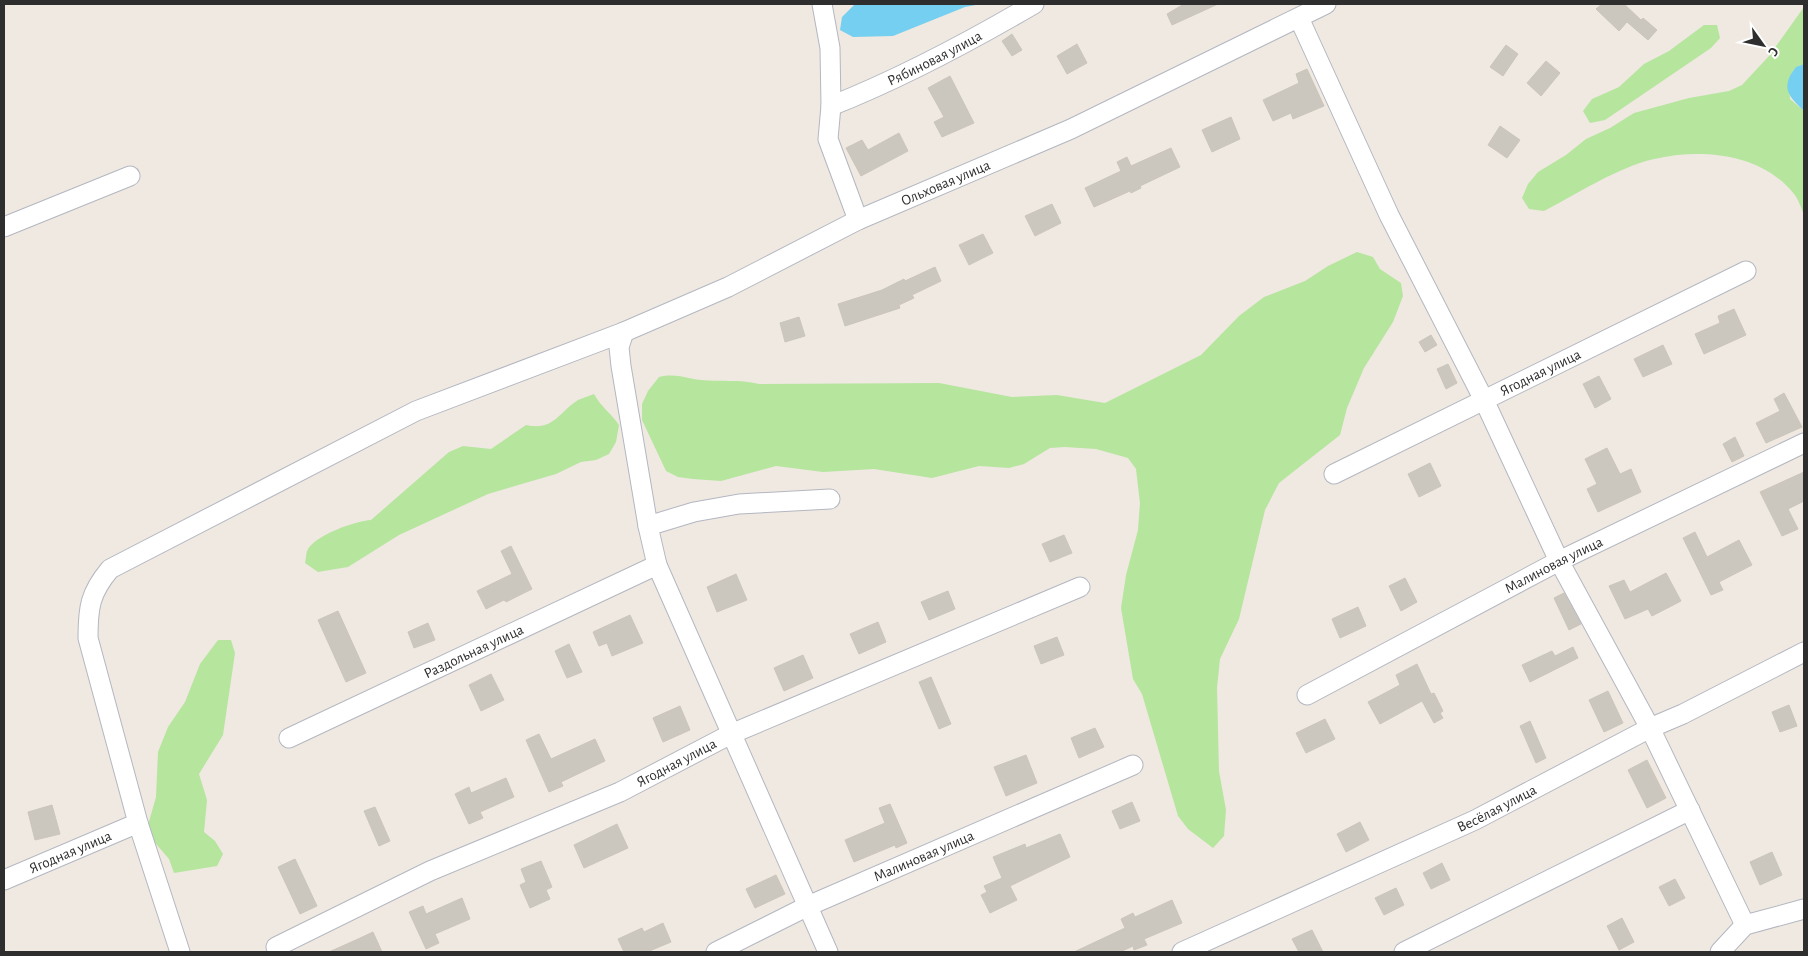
<svg xmlns="http://www.w3.org/2000/svg" width="1808" height="956" viewBox="0 0 1808 956" font-family="'Alegreya Sans',sans-serif">
	<style>
		.green { fill: #b6e59e }
		.water { fill: #75cff0 }
		.building { fill: #cbc7bf; stroke: #cbc5ba }
		.lines { fill: none; stroke-linecap: round; stroke-linejoin: round }
		.minor-casing { stroke: #b4b7c1; stroke-width: 21 }
		.minor { stroke: #fff; stroke-width: 19 }
		.labels { text-anchor: middle; dominant-baseline: central; stroke-width: 4.5; stroke-linejoin: round; paint-order: stroke }
		.street-label { font-size: 15px; fill: #2e2e2e; stroke: #fff }
	</style>
	<rect width="100%" height="100%" fill="#efe9e1"/>
	<g class="green">
		<path d="M1804,7V64C1787,69 1789,83 1790,99L1804,111V215C1801,208 1799,200 1794,194C1762,153 1701,148 1654,159C1616,168 1579,193 1544,211L1529,209L1522,198L1528,184L1538,172L1566,155L1586,139L1610,128L1634,113L1689,98L1729,91L1742,85L1769,56Z"/>
		<polygon points="1704,25 1717,25 1720,38 1711,48 1605,120 1590,123 1583,111 1592,99 1619,87 1644,64 1669,51"/>
		<path d="M1357,252L1373,257L1380,269L1401,283L1403,296L1393,322L1364,368L1347,408L1340,435L1279,483L1265,510L1239,619L1220,659L1217,688L1219,771L1226,810L1224,836L1213,848L1188,829L1178,816L1142,694L1133,679L1121,608L1126,575L1138,530L1140,503L1136,469L1128,458L1096,449L1065,447L1050,448L1024,464L1009,468L979,466L932,478L874,469L823,472L776,466L721,481L693,479L678,477L666,471L642,420V404L648,391L659,377C676,373 684,378 701,380C721,382 739,379 759,384L939,383L1012,397L1057,395L1105,403L1201,355L1239,316L1264,297L1305,281L1328,266Z"/>
		<path d="M594,394C601,407 611,413 619,425L616,442L609,454L596,460L581,462L556,474L488,494L399,535L348,567L318,572L305,563C306,559 306,554 307,551C314,535 356,521 371,520L449,452L463,446L491,449L526,425C554,431 558,413 578,400C583,398 589,396 594,394Z"/>
		<polygon points="218,640 231,640 235,653 223,735 199,774 207,800 204,832 215,841 223,854 217,866 174,873 169,859 151,838 148,825 156,797 158,752 168,727 185,702 200,664"/>
	</g>
	<g class="water">
		<polygon points="855,4 981,4 965,7 893,36 853,37 840,30 842,17"/>
		<path d="M1804,64V111C1788,96 1780,87 1796,67Z"/>
	</g>
	<g class="building">
		<polygon points="1184,4 1218,4 1172,25 1167,14"/>
		<polygon points="1602,4 1624,4 1641,20 1643,18 1657,30 1648,40 1627,22 1619,31 1596,9"/>
		<polygon points="1012,34 1022,50 1012,56 1002,41"/>
		<polygon points="1077,44 1087,63 1067,74 1057,56"/>
		<polygon points="1506,45 1518,54 1503,76 1490,67"/>
		<polygon points="1546,61 1560,73 1541,96 1527,83"/>
		<polygon points="1307,69 1324,106 1293,119 1291,113 1273,121 1263,100 1299,83 1296,74"/>
		<polygon points="950,76 974,123 942,137 934,122 944,117 928,88"/>
		<polygon points="1231,117 1240,139 1212,152 1202,130"/>
		<polygon points="1500,126 1520,140 1507,158 1488,145"/>
		<polygon points="899,133 908,151 861,176 846,148 862,140 868,150"/>
		<polygon points="1171,148 1180,167 1140,186 1141,188 1131,193 1130,191 1094,207 1085,188 1121,171 1117,162 1127,157 1131,166"/>
		<polygon points="1052,204 1061,223 1035,236 1025,216"/>
		<polygon points="983,234 993,253 969,265 959,245"/>
		<polygon points="935,267 941,281 912,295 914,298 899,305 900,308 845,326 838,304 882,290 904,279 905,281"/>
		<polygon points="1734,309 1746,335 1704,354 1695,334 1720,323 1718,316"/>
		<polygon points="799,317 805,336 785,342 780,323"/>
		<polygon points="1431,335 1437,345 1425,352 1419,342"/>
		<polygon points="1663,345 1672,364 1643,377 1634,359"/>
		<polygon points="1448,364 1457,383 1446,389 1437,369"/>
		<polygon points="1599,376 1611,399 1595,408 1583,384"/>
		<polygon points="1784,393 1802,427 1766,443 1756,423 1780,411 1774,399"/>
		<polygon points="1735,437 1744,456 1732,462 1723,444"/>
		<polygon points="1607,448 1620,474 1631,469 1641,492 1598,512 1587,489 1597,484 1585,459"/>
		<polygon points="1430,463 1441,486 1419,497 1408,474"/>
		<polygon points="1804,472 1804,501 1788,509 1798,529 1782,536 1760,492"/>
		<polygon points="1695,532 1707,557 1739,540 1752,565 1719,582 1723,590 1711,595 1683,538"/>
		<polygon points="1064,535 1072,553 1050,562 1042,544"/>
		<polygon points="511,546 532,589 506,602 504,600 486,609 477,591 512,574 501,551"/>
		<polygon points="1666,573 1681,601 1652,616 1648,609 1625,619 1609,586 1624,580 1630,592"/>
		<polygon points="736,574 747,600 717,612 707,587"/>
		<polygon points="1405,578 1417,602 1401,611 1389,586"/>
		<polygon points="948,591 955,609 929,620 921,602"/>
		<polygon points="1564,593 1581,624 1569,630 1554,598"/>
		<polygon points="1358,607 1366,626 1340,638 1332,619"/>
		<polygon points="338,611 366,673 346,682 318,620"/>
		<polygon points="630,615 643,643 612,656 607,643 599,646 593,632"/>
		<polygon points="878,622 886,642 859,654 850,634"/>
		<polygon points="428,623 435,640 414,648 408,632"/>
		<polygon points="1057,637 1064,655 1041,664 1034,646"/>
		<polygon points="569,644 582,672 567,678 555,651"/>
		<polygon points="1573,647 1578,658 1530,682 1522,665 1552,651 1555,656"/>
		<polygon points="803,655 813,678 784,691 774,668"/>
		<polygon points="1417,664 1431,694 1434,693 1443,711 1440,713 1443,718 1434,723 1422,701 1380,724 1368,702 1400,685 1396,675"/>
		<polygon points="491,674 504,700 481,711 469,685"/>
		<polygon points="931,677 951,724 939,729 919,682"/>
		<polygon points="1608,691 1623,723 1604,732 1589,700"/>
		<polygon points="1789,705 1797,726 1780,732 1772,712"/>
		<polygon points="680,706 690,730 663,742 653,718"/>
		<polygon points="1325,719 1335,739 1306,753 1296,733"/>
		<polygon points="1530,721 1546,758 1536,763 1520,726"/>
		<polygon points="1095,728 1104,747 1079,758 1071,738"/>
		<polygon points="539,734 551,759 595,739 605,761 561,782 563,786 549,792 526,740"/>
		<polygon points="1026,755 1037,783 1006,796 994,767"/>
		<polygon points="1647,760 1666,798 1647,808 1628,770"/>
		<polygon points="506,778 514,797 480,812 483,818 469,824 455,794 469,787 471,793"/>
		<polygon points="1132,802 1140,821 1120,829 1112,811"/>
		<polygon points="890,804 907,843 896,848 895,845 854,862 845,840 885,823 879,808"/>
		<polygon points="52,805 60,834 35,840 28,812"/>
		<polygon points="375,807 390,841 379,846 364,811"/>
		<polygon points="1360,822 1369,840 1346,852 1337,834"/>
		<polygon points="617,824 628,848 584,868 574,845"/>
		<polygon points="1060,834 1070,857 1010,886 1017,900 990,913 981,895 987,892 984,886 1002,878 993,857 1025,844 1026,848"/>
		<polygon points="1772,852 1782,875 1760,885 1750,862"/>
		<polygon points="295,859 317,906 300,914 278,867"/>
		<polygon points="541,861 552,887 546,890 550,899 530,908 520,885 526,882 521,869"/>
		<polygon points="1442,863 1450,880 1431,889 1423,873"/>
		<polygon points="776,875 785,894 755,908 746,889"/>
		<polygon points="1675,879 1685,898 1669,906 1659,887"/>
		<polygon points="1396,888 1404,905 1384,915 1375,898"/>
		<polygon points="462,898 470,919 435,934 439,943 426,949 409,912 423,906 426,914"/>
		<polygon points="1172,900 1182,923 1144,939 1147,945 1134,950 1133,946 1120,952 1074,952 1125,928 1121,919 1133,913 1135,917"/>
		<polygon points="1622,918 1634,942 1619,950 1607,926"/>
		<polygon points="663,923 671,942 647,952 624,952 618,939 642,928 644,932"/>
		<polygon points="1312,930 1323,952 1299,952 1292,939"/>
		<polygon points="373,932 382,952 329,952 358,939"/>
	</g>
	<g class="lines">
		<defs>
			<g id="minor">
				<polyline points="822,4 830,48 831,106 828,139 858,220"/>
				<polyline points="1299,18 1389,215 1484,400 1559,561 1650,728 1745,925"/>
				<path id="s1" d="M831,106C902,78 969,42 1034,4"/>
				<polyline points="4,227 130,176"/>
				<path id="s2" d="M1334,474L1746,271"/>
				<polyline points="648,526 694,512 739,504 830,499"/>
				<path id="s3" d="M1307,695L1559,561L1804,443"/>
				<path id="s4" d="M289,738L657,565"/>
				<path id="s5" d="M4,880L138,823"/>
				<path id="s6" d="M276,947L430,871L620,792L731,734L1080,587"/>
				<path d="M180,952L138,823L88,638C88,607 90,593 110,569L416,411L624,332"/>
				<path id="s7" d="M716,952L808,906L1133,765"/>
				<path id="s8" d="M828,952L657,565L648,526L621,366L619,347L624,332L728,287L858,220L1071,129L1326,4"/>
				<path id="s9" d="M1182,952L1475,820L1650,728L1683,714L1804,652"/>
				<polyline points="1404,952 1690,810"/>
				<polyline points="1720,952 1745,925 1804,909"/>
			</g>
		</defs>
		<use href="#minor" class="minor-casing"/>
		<use href="#minor" class="minor"/>
	</g>
	<g class="labels">
		<g class="street-label">
			<text stroke="none"><textPath href="#s1" startOffset="114">Рябиновая улица</textPath></text>
			<text stroke="none"><textPath href="#s8" startOffset="1015">Ольховая улица</textPath></text>
			<text stroke="none"><textPath href="#s2" startOffset="230">Ягодная улица</textPath></text>
			<text stroke="none"><textPath href="#s3" startOffset="279">Малиновая улица</textPath></text>
			<text stroke="none"><textPath href="#s4" startOffset="204">Раздольная улица</textPath></text>
			<text stroke="none"><textPath href="#s6" startOffset="441">Ягодная улица</textPath></text>
			<text stroke="none"><textPath href="#s9" startOffset="346">Весёлая улица</textPath></text>
			<text stroke="none"><textPath href="#s5" startOffset="72">Ягодная улица</textPath></text>
			<text stroke="none"><textPath href="#s7" startOffset="229">Малиновая улица</textPath></text>
		</g>
	</g>
	<rect width="1808" height="956" fill="none" stroke="#2e2e2e" stroke-width="10"/>
	<g transform="translate(1763 45) rotate(123)" stroke="#ffffff" stroke-width="4" paint-order="stroke">
	<path d="M0-4L9 19L0 12L-9 19Z" fill="#2e2e2e"/>
	<text y="-8" font-size="14" font-weight="bold" text-anchor="middle" fill="#2e2e2e">С</text>
	</g>
</svg>
